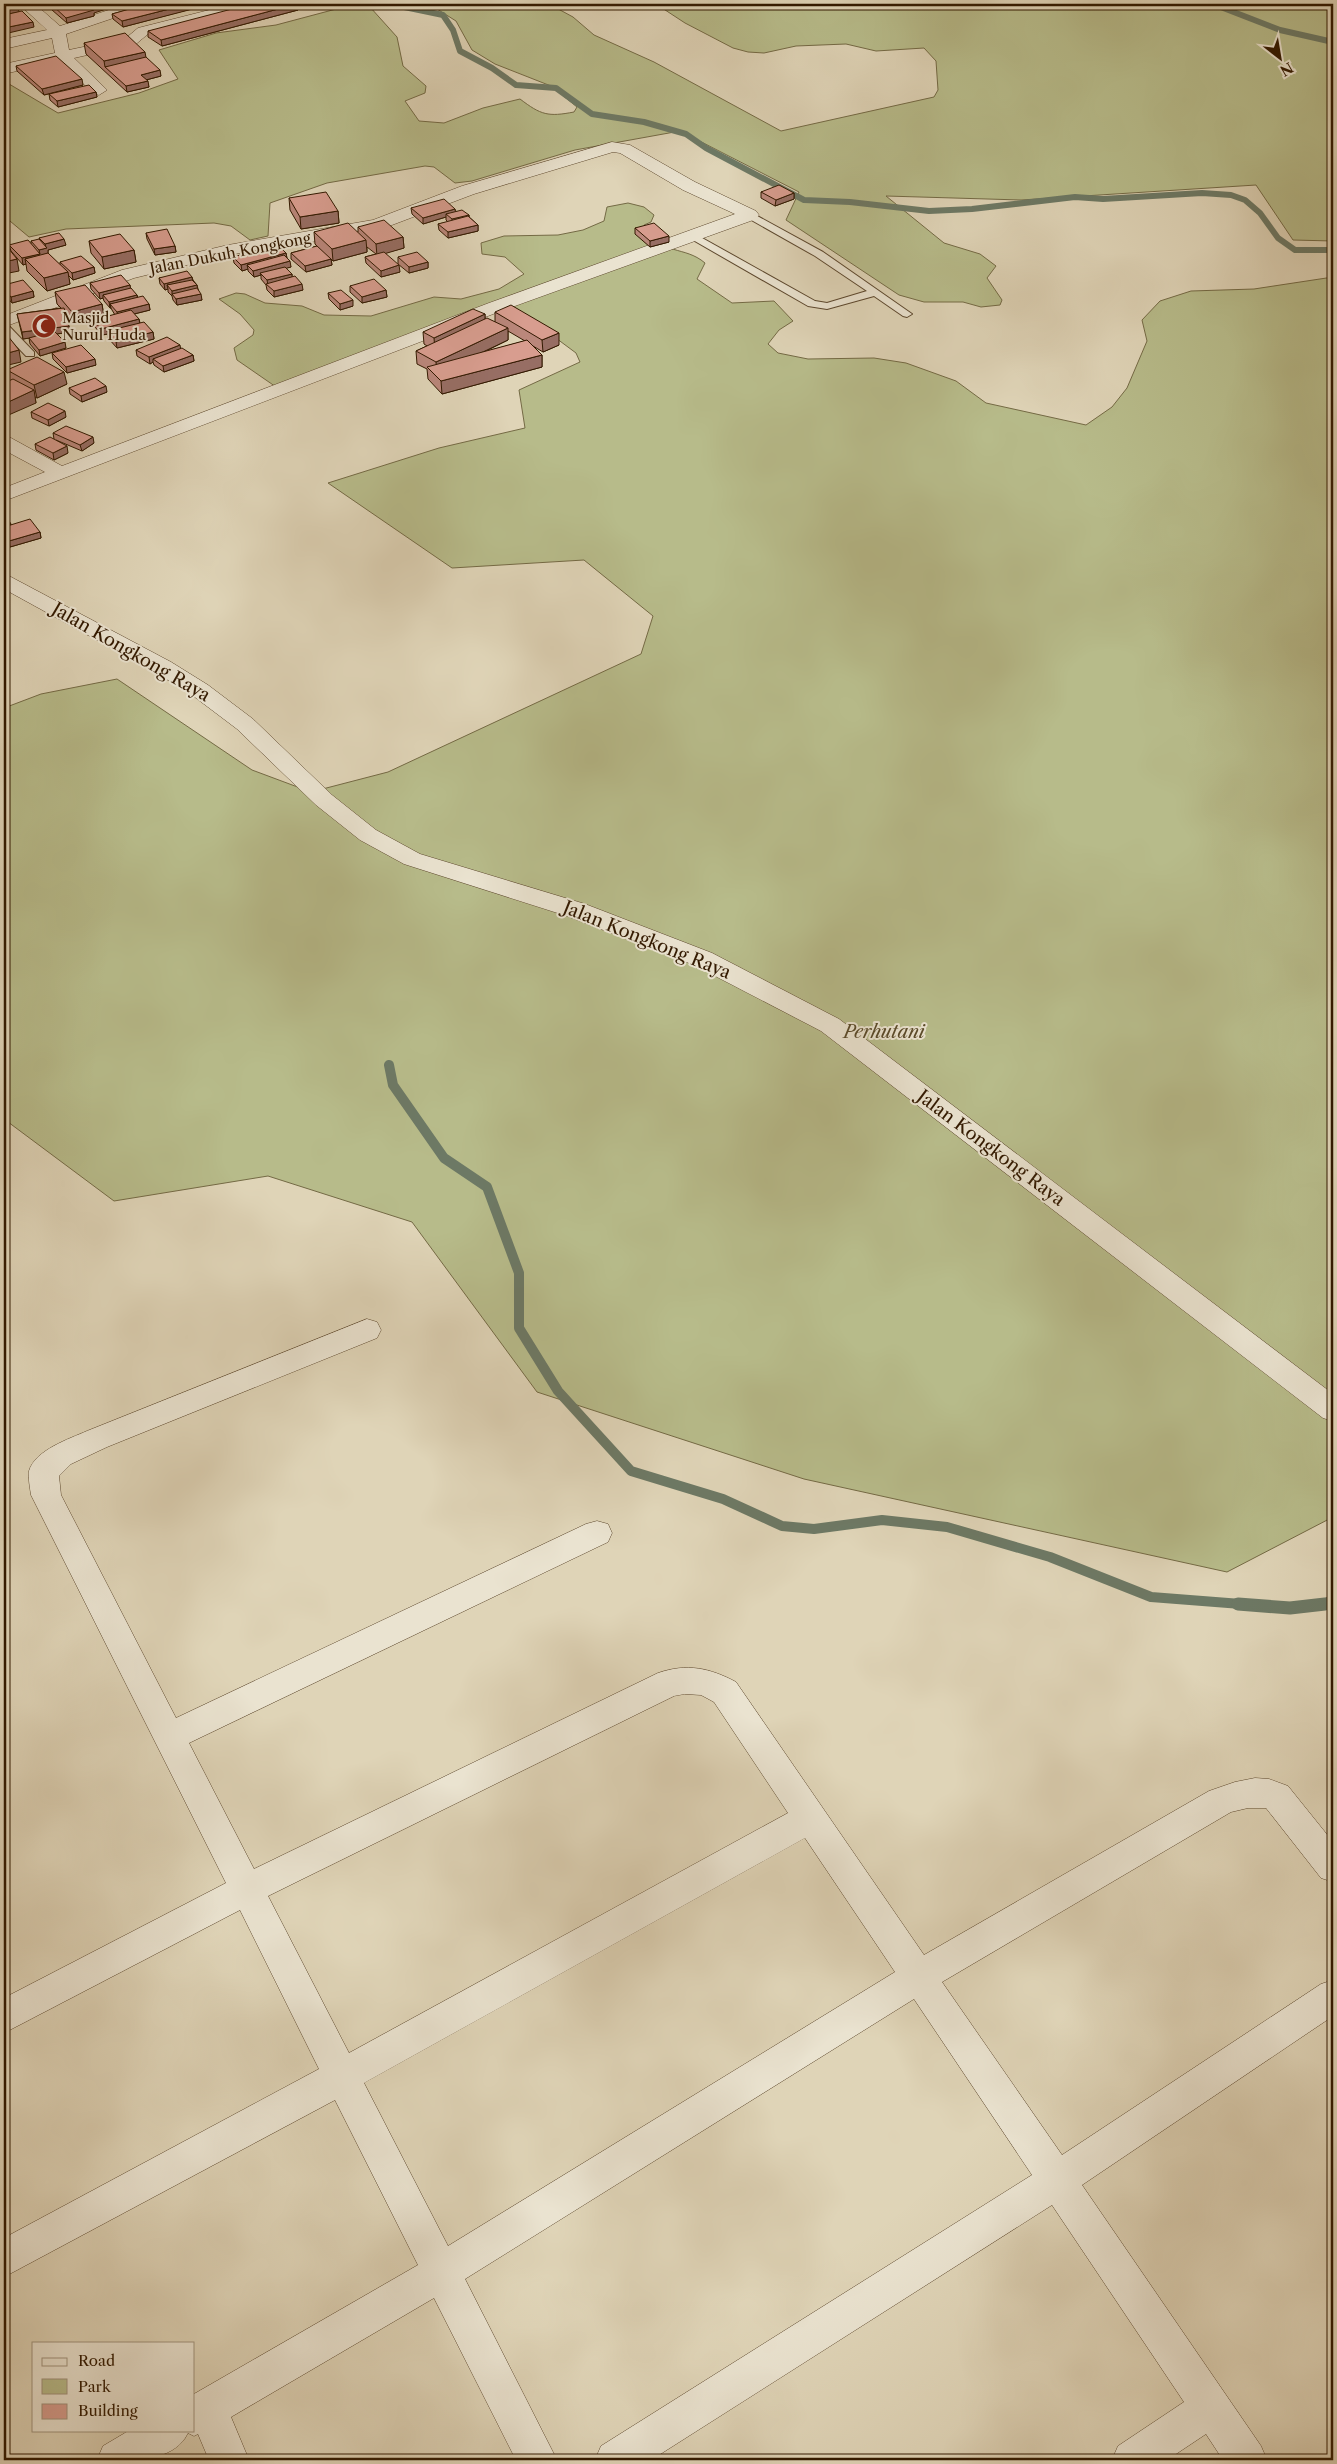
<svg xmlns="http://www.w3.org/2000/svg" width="1337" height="2464" viewBox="0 0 1337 2464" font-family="'Libre Caslon Text',serif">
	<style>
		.green { fill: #b7bb8a; stroke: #746a45 }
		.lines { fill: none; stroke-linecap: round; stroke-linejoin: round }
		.stream-far2 { stroke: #6d7965; stroke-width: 6 }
		.stream-far1 { stroke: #6d7965; stroke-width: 10 }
		.stream { stroke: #6d7965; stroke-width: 13 }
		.service-casing { stroke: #5d482e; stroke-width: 2 }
		.minor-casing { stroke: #5d482e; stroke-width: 1 }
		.tertiary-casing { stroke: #5d482e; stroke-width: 1 }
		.service { fill: #eae3d0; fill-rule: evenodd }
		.minor { fill: #eae3d0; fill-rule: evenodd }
		.tertiary { fill: #eae3d0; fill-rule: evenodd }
		.wall { fill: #ba877b; stroke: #321900; fill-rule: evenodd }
		.shaded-wall { fill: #976e64; stroke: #321900 }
		.building { fill: #d89d8f; stroke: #321900 }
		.labels { text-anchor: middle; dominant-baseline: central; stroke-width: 4; stroke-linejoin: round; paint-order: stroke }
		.far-street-label { font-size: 15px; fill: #321900; stroke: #eae3d0 }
		.far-poi-label { font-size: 15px; fill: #321900; stroke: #eae3d0; text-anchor: start }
		.street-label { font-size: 18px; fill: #321900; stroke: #eae3d0 }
		.park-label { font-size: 18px; font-style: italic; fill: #5a4a29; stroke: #eae3d0 }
	</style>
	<rect width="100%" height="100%" fill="#dfd4b7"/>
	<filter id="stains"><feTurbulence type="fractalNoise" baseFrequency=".004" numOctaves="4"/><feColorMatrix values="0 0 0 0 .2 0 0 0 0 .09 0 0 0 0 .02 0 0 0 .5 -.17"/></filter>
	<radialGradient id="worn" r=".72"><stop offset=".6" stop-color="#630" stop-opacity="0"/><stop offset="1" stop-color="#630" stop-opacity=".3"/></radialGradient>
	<g class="green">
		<path d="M355,4L370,7L397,37L403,66L426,86L425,93L405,101L419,121L444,123L483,108L520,99C541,115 548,117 574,112L577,107L551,86L495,64L472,50L456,21L429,4H549L573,17L594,35L654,62L781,131L934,97L938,90L936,61L924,48L876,51L846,44L796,46L764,53L748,52L733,48L685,23L656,4H1333V241L1293,240L1256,185L1021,200L886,196L944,243L980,254L996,266L987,278L1002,300L1000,305L981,307L963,302H924L899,295L786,220L799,192L680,131L575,150L472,181L455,183L434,167L425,166L327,183L270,203L268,236L250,240L231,226L214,223L66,229L29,237L4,216V81L58,113L139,93L178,79L159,50L216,33L276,25Z"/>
		<path d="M628,203L644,207L654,215L651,222L644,225C662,257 684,245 705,263L697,279L732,303L774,301L793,321L779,330L768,344L778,353L808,359L874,358L906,363L956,381L986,403L1086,425L1112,407L1127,388L1147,341L1142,320L1160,301L1191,291L1254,289L1333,277V1517L1227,1572L804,1479L537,1392L412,1222L268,1176L114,1201L4,1119V708L41,694L117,679L252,770L311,792L388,772L641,654L653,616L584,560L452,568L328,483L439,448L525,428L519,390L580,362L576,353L506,301L279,389L237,360L234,348L253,335L254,330L240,314L219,299L236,293L245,294L265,303L302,306L324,315L371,316L434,297L461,299L499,289L524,274L505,257L482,254L481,243L504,236L558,235L583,230L604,221L607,207Z"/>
	</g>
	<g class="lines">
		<g class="stream-far2">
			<polyline points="390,4 443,15 453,30 460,51 492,68 516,85 556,88 592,114 644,122 686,134 706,148 804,200 850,202 929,211 972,209 1075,197 1103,199 1202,193 1231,195 1245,200 1260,213 1278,238 1295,250 1333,250"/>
			<polyline points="1213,4 1280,30 1333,42"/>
		</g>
		<g class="stream-far1">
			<polyline points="389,1065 393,1085 444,1158 487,1187 519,1273 519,1328 558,1391 631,1471 723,1499 782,1526 814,1529 882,1520 947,1527 1050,1557 1151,1597 1254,1605"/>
			<polyline points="1323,1605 1333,1599"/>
		</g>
		<polyline class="stream" points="1238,1604 1290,1608 1325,1604"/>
		<defs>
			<g id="service">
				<polygon points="750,212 823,252 912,314 907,317 903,316 874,296 827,309 808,306 686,236 691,233 695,234 815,301 827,303 867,291 815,256 746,217 745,215"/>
				<polygon points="4,324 8,325 34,352 34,356 26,356 4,333"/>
			</g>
			<g id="minor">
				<polygon points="19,4 35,4 60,26 127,4 148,4 146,7 66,34 69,50 126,38 138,28 233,4 257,4 255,7 148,34 136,44 74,58 107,90 99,95 93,93 60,61 4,74 4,64 55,53 52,38 4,49 4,39 47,30"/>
				<polygon points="612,142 630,145 695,182 756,211 759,215 756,219 501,311 4,501 4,488 45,472 4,450 4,436 11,438 62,466 489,303 735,214 683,190 620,153 613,152 474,194 384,228 343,237 228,255 134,278 4,327 4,316 122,270 228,245 373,220 462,186"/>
				<path d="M367,1319L377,1322L381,1330L377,1338L107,1447L71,1464L59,1476L61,1495L176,1718L586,1524L597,1521L608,1524L612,1533L608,1542L189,1743L254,1869L658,1673C687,1663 710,1668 736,1682L924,1955L1209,1791L1235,1782L1255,1778L1269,1779L1288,1786L1333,1842V1882L1321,1878L1266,1808H1248L1231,1812L942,1982L1062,2155L1321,1984L1333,1980V2016L1082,2185L1261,2446L1267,2460H1223L1206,2434L1167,2460H1112L1118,2446L1184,2402L1052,2205L651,2460H595L601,2446L1032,2175L914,1999L465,2279L557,2460H516L434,2298L231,2417L249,2460H209L198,2434L194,2436L188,2433C173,2464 128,2460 97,2460L103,2446L130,2430H194V2394L418,2265L335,2100L4,2277V2238L319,2069L240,1910L4,2033V1998L226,1883L31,1495C30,1488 28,1478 29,1471C35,1450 69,1439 87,1431ZM685,1694L701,1695L714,1702L788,1813L349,2053L268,1896L674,1696ZM805,1838L895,1972L448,2246L364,2083Z"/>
			</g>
			<polygon id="tertiary" points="4,575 11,577 171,662 208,685 253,719 332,795 376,830 420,854 585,904 712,953 839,1019 1333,1394 1333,1421 1323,1418 821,1031 694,965 567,916 404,864 360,840 316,805 237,729 192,695 155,672 4,589"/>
		</defs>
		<use href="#service" class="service-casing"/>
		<use href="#minor" class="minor-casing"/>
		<use href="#tertiary" class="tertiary-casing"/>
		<use href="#service" class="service"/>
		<use href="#minor" class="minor"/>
		<use href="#tertiary" class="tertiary"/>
	</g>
	<g class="wall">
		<polygon points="51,4 94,13 94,16 67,23 52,10"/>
		<polygon points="206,5 123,27 113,19 112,14 131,9 131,7"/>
		<polygon points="298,10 162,46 148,37 148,31"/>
		<polygon points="84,43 146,57 161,76 146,80 149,87 127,92 86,54"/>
		<polygon points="16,66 83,85 44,95 17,71"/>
		<polygon points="96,92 97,97 58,107 50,100 49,94"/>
		<polygon points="761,192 794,193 794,199 775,206 761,198"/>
		<polygon points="289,198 338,211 339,223 301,229 290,210"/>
		<polygon points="411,208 455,209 455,211 469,215 469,217 478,225 478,231 448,238 439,230 438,224 448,222 446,220 446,217 423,224 412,214"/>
		<polygon points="358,227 403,237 404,248 385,253 400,272 381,277 366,263 365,257 376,254 367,247 367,252 333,261 331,259 332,265 306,272 291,259 291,253 317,246 315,244 314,232 358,232"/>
		<polygon points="635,228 669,242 650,247 635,234"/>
		<polygon points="146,233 175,246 176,252 155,255 147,239"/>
		<polygon points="39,238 66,245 48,250 48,253 60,265 60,262 94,267 95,273 73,280 68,275 70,284 47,291 27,271 26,264 23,265 11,251 9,245 31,244 31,241 40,240"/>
		<polygon points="89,241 134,250 136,262 104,269 91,253"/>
		<polygon points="286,253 287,258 291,267 286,268 292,274 292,277 303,290 274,297 267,290 266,285 261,279 261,275 254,277 248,271 248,269 242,271 234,263 233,257"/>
		<polygon points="398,257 428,262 428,268 409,273 398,264"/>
		<polygon points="192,277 193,280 197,285 198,289 202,300 177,305 173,300 172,296 168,292 168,289 165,290 160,284 159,278"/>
		<polygon points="90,283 130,285 130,289 137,295 138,298 149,304 150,310 134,314 139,319 140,323 153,332 154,339 117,348 108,338 108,334 102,335 94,326 93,320 115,315 112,310 111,308 110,308 104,301 103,298 100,299 91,289"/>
		<polygon points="4,285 33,291 34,297 12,303 4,294"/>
		<polygon points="350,286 386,290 387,297 362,303 350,292"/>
		<polygon points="55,292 102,304 104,317 74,324 66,314 70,332 57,334 66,348 40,356 30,344 29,338 23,339 17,314 61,308 57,304"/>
		<polygon points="328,293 353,306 340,310 329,299"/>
		<path d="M495,312L559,345L543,352L533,346L542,355V367L442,394L428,379L427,369L417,364L416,351L427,346L424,344L423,332L485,314V319L495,322ZM508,331L525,341L484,352L508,340Z"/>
		<polygon points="180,349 193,355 194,361 164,372 154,365 153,362 150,364 137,356 136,350"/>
		<polygon points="52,353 96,365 67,373 53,359"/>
		<polygon points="7,370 67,384 37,398 35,397 36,403 9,381"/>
		<polygon points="69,388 107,392 82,402 70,394"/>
		<polygon points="31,412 66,417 49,426 32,418"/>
		<polygon points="53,433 94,443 82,451 56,440 68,453 54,460 36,450 35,444 54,439"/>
		<polygon points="4,513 11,525 40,532 41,538 10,547 4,539"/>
	</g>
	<g class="shaded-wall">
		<polygon points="41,4 51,4 41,6"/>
		<polygon points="104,4 122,4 94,13 94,16 67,23 66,18"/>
		<polygon points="189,4 212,4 123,27 122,21"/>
		<polygon points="297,4 298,10 162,46 161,40"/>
		<polygon points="18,6 19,12 4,15 4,9"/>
		<polygon points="33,22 34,27 4,34 4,28"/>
		<polygon points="145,52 147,63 105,67 104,61"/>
		<polygon points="160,70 161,76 142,81 141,75"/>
		<polygon points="82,79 83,85 44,95 42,89"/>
		<polygon points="148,81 149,87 127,92 126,86"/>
		<polygon points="96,92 97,97 58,107 57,101"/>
		<polygon points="794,193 794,199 775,206 776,200"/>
		<polygon points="455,209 456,215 446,214 446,217 423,224 423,218"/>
		<polygon points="338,211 339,223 301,229 300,217"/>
		<polygon points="469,215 469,221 452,225 452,219"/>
		<polygon points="478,225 478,231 448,238 448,232"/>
		<polygon points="669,236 669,242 650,247 650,241"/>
		<polygon points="403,237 404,248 377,256 376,244"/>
		<polygon points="64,239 66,245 48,250 48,254 25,259 26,264 23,265 22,258 40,254 39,250 46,248 45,244"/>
		<polygon points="366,240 367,252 333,261 332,249"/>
		<polygon points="175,246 176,252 155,255 154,249"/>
		<polygon points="134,250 136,262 104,269 102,257"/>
		<polygon points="286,253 287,259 247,265 248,269 242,271 241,265"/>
		<polygon points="17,259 19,271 4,274 4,262"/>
		<polygon points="331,259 332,265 306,272 305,266"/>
		<polygon points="290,261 291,267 262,275 260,273 261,275 254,277 253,271"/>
		<polygon points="428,262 428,268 409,273 409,267"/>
		<polygon points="399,265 400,272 381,277 381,271"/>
		<polygon points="94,267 95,273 73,280 72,273"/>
		<polygon points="68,272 70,284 47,291 44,278"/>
		<polygon points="292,274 292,280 268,285 267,280"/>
		<polygon points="192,277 193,283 167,285 168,289 165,290 164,284"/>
		<polygon points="302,284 303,290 274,297 274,291"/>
		<polygon points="130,285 131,292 103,295 103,298 100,299 99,293"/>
		<polygon points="197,285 198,291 172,295 172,291"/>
		<polygon points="386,290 387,297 362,303 362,297"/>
		<polygon points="33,291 34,297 12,303 11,297"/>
		<polygon points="201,294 202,300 177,305 176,299"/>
		<polygon points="137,295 138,301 110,304 111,308 110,308 109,302"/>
		<polygon points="353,300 353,306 340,310 340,304"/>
		<polygon points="102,304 104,317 74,324 72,312"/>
		<polygon points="149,304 150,310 118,318 117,312"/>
		<polygon points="485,314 485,327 435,350 434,338"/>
		<polygon points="139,319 140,325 107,331 108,334 102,335 101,329"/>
		<polygon points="69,326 70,332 23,339 22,332"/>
		<polygon points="508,328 508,340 437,374 436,362"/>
		<polygon points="153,332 154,339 117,348 116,342"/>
		<polygon points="559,333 559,345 543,352 542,340"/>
		<polygon points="65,342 66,348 40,356 39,350"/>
		<polygon points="180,345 181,351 153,359 153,362 150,364 149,357"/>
		<polygon points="19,350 21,362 4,366 4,354"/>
		<polygon points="193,355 194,361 164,372 163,366"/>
		<polygon points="542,355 542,367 442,394 441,381"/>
		<polygon points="95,359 96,365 67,373 66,367"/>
		<polygon points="64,372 67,384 37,398 34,385"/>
		<polygon points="106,386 107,392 82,402 81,396"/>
		<polygon points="34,390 36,403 4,417 4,404"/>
		<polygon points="65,411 66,417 49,426 48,420"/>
		<polygon points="93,437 94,443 82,451 80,445"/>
		<polygon points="67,446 68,453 54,460 53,453"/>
		<polygon points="40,532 41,538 10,547 9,541"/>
		<polygon points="4,544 6,551 4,551"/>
	</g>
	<g class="building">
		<polygon points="4,4 15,4 18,6 4,9"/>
		<polygon points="51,4 104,4 91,8 94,10 66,18"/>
		<polygon points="142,4 189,4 122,21 112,14 133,8 131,7"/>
		<polygon points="251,4 297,4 161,40 148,31"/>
		<polygon points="22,11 33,22 4,28 4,15"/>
		<polygon points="125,33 145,52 104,61 84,43"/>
		<polygon points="56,56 82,79 42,89 16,66"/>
		<polygon points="146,57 160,70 141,75 148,81 126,86 105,67"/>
		<polygon points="89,85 96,92 57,101 49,94"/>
		<polygon points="779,185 794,193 776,200 761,192"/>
		<polygon points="326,192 338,211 300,217 289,198"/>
		<polygon points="444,199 455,209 423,218 411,208"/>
		<polygon points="462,210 469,215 452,219 446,214"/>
		<polygon points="468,216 478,225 448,232 438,224"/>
		<polygon points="384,220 403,237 376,244 358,227"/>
		<polygon points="348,223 366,240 332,249 314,232"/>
		<polygon points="654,223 669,236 650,241 635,228"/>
		<polygon points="167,229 175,246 154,249 146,233"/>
		<polygon points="59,233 64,239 45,244 39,238"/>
		<polygon points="120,234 134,250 102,257 89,241"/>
		<polygon points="39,239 47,248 39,250 31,241"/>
		<polygon points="28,240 40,254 22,258 9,245"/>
		<polygon points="4,243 17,259 4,262"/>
		<polygon points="278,245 286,253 241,265 233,257"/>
		<polygon points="317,246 331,259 305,266 291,253"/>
		<polygon points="384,252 399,265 381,271 365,257"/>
		<polygon points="417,252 428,262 409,267 398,257"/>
		<polygon points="48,253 68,272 44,278 25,259"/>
		<polygon points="284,255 290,261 253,271 247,265"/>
		<polygon points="81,256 94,267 72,273 60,262"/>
		<polygon points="285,267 292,274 267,280 260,273"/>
		<polygon points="187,271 192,277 164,284 159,278"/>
		<polygon points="121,275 130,285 99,293 90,283"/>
		<polygon points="295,276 302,284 274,291 266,284"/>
		<polygon points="374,279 386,290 362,297 350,286"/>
		<polygon points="23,280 33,291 11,297 4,289 4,285"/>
		<polygon points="192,280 197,285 172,291 167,285"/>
		<polygon points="85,285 102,304 72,312 55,292"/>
		<polygon points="131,288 137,295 109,302 103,295"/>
		<polygon points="197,288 201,294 176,299 172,294"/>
		<polygon points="341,290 353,300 340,304 328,293"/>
		<polygon points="143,296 149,304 117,312 110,304"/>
		<polygon points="511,305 559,333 542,340 495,312"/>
		<polygon points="64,308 69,326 22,332 17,314"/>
		<polygon points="473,309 485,314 434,338 423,332"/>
		<polygon points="131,310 139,319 101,329 93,320"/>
		<polygon points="487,318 508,328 436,362 416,351"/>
		<polygon points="144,322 153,332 116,342 107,331"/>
		<polygon points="4,331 19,350 4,354"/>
		<polygon points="54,331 65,342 39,350 29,338"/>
		<polygon points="167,337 180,345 149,357 136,350"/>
		<polygon points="527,340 542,355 441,381 427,367"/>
		<polygon points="81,345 95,359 66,367 52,353"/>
		<polygon points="182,348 193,355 163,366 153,359"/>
		<polygon points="37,357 64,372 34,385 7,370"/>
		<polygon points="95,378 106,386 81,396 69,388"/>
		<polygon points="13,379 34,390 4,404 4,383"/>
		<polygon points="48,403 65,411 48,420 31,412"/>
		<polygon points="66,426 93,437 80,445 53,433"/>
		<polygon points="50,437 67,446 53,453 35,444"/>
		<polygon points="4,513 11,524 4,526"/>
		<polygon points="30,519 40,532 9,541 4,534 4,527"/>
	</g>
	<defs>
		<symbol id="mosque-disc" viewBox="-11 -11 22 22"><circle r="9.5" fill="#8f2418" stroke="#eae3d0"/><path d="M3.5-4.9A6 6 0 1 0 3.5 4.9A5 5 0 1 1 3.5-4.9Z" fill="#fff"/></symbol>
	</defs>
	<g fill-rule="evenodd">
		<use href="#mosque-disc" x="30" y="312" width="28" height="28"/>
	</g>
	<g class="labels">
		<g class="far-street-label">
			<text transform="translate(230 253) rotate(-11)">Jalan Dukuh Kongkong</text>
		</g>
		<g class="far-poi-label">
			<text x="62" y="317">Masjid<tspan x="62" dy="17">Nurul Huda</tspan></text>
		</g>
		<g class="street-label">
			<text transform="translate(131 652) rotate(30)">Jalan Kongkong Raya</text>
			<text transform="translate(647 940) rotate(22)">Jalan Kongkong Raya</text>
			<text transform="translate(991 1148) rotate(37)">Jalan Kongkong Raya</text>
		</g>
		<g class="park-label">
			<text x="884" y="1032">Perhutani</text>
		</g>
	</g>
	<rect width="1337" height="2464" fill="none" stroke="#dfd4b7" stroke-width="20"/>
	<rect x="5" y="5" width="1327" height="2454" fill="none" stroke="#321900" stroke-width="2.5"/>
	<rect x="10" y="10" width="1317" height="2444" fill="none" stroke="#321900"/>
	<rect x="32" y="2342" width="162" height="90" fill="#eae3d0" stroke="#a0927d"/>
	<rect x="42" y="2358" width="25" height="8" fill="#eae3d0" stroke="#a0927d"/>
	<text x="78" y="2366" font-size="15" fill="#321900">Road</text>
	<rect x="42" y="2379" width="25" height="15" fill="#b7bb8a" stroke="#a0927d"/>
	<text x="78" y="2392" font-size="15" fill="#321900">Park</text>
	<rect x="42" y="2404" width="25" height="15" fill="#d89d8f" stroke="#a0927d"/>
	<text x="78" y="2416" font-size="15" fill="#321900">Building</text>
	<g transform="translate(1280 58) rotate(149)" stroke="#eae3d0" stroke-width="4" paint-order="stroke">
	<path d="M0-4L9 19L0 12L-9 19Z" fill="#321900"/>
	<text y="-8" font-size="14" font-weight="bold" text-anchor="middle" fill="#321900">N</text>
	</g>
	<rect width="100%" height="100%" filter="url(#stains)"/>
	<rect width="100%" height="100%" fill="url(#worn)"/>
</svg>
